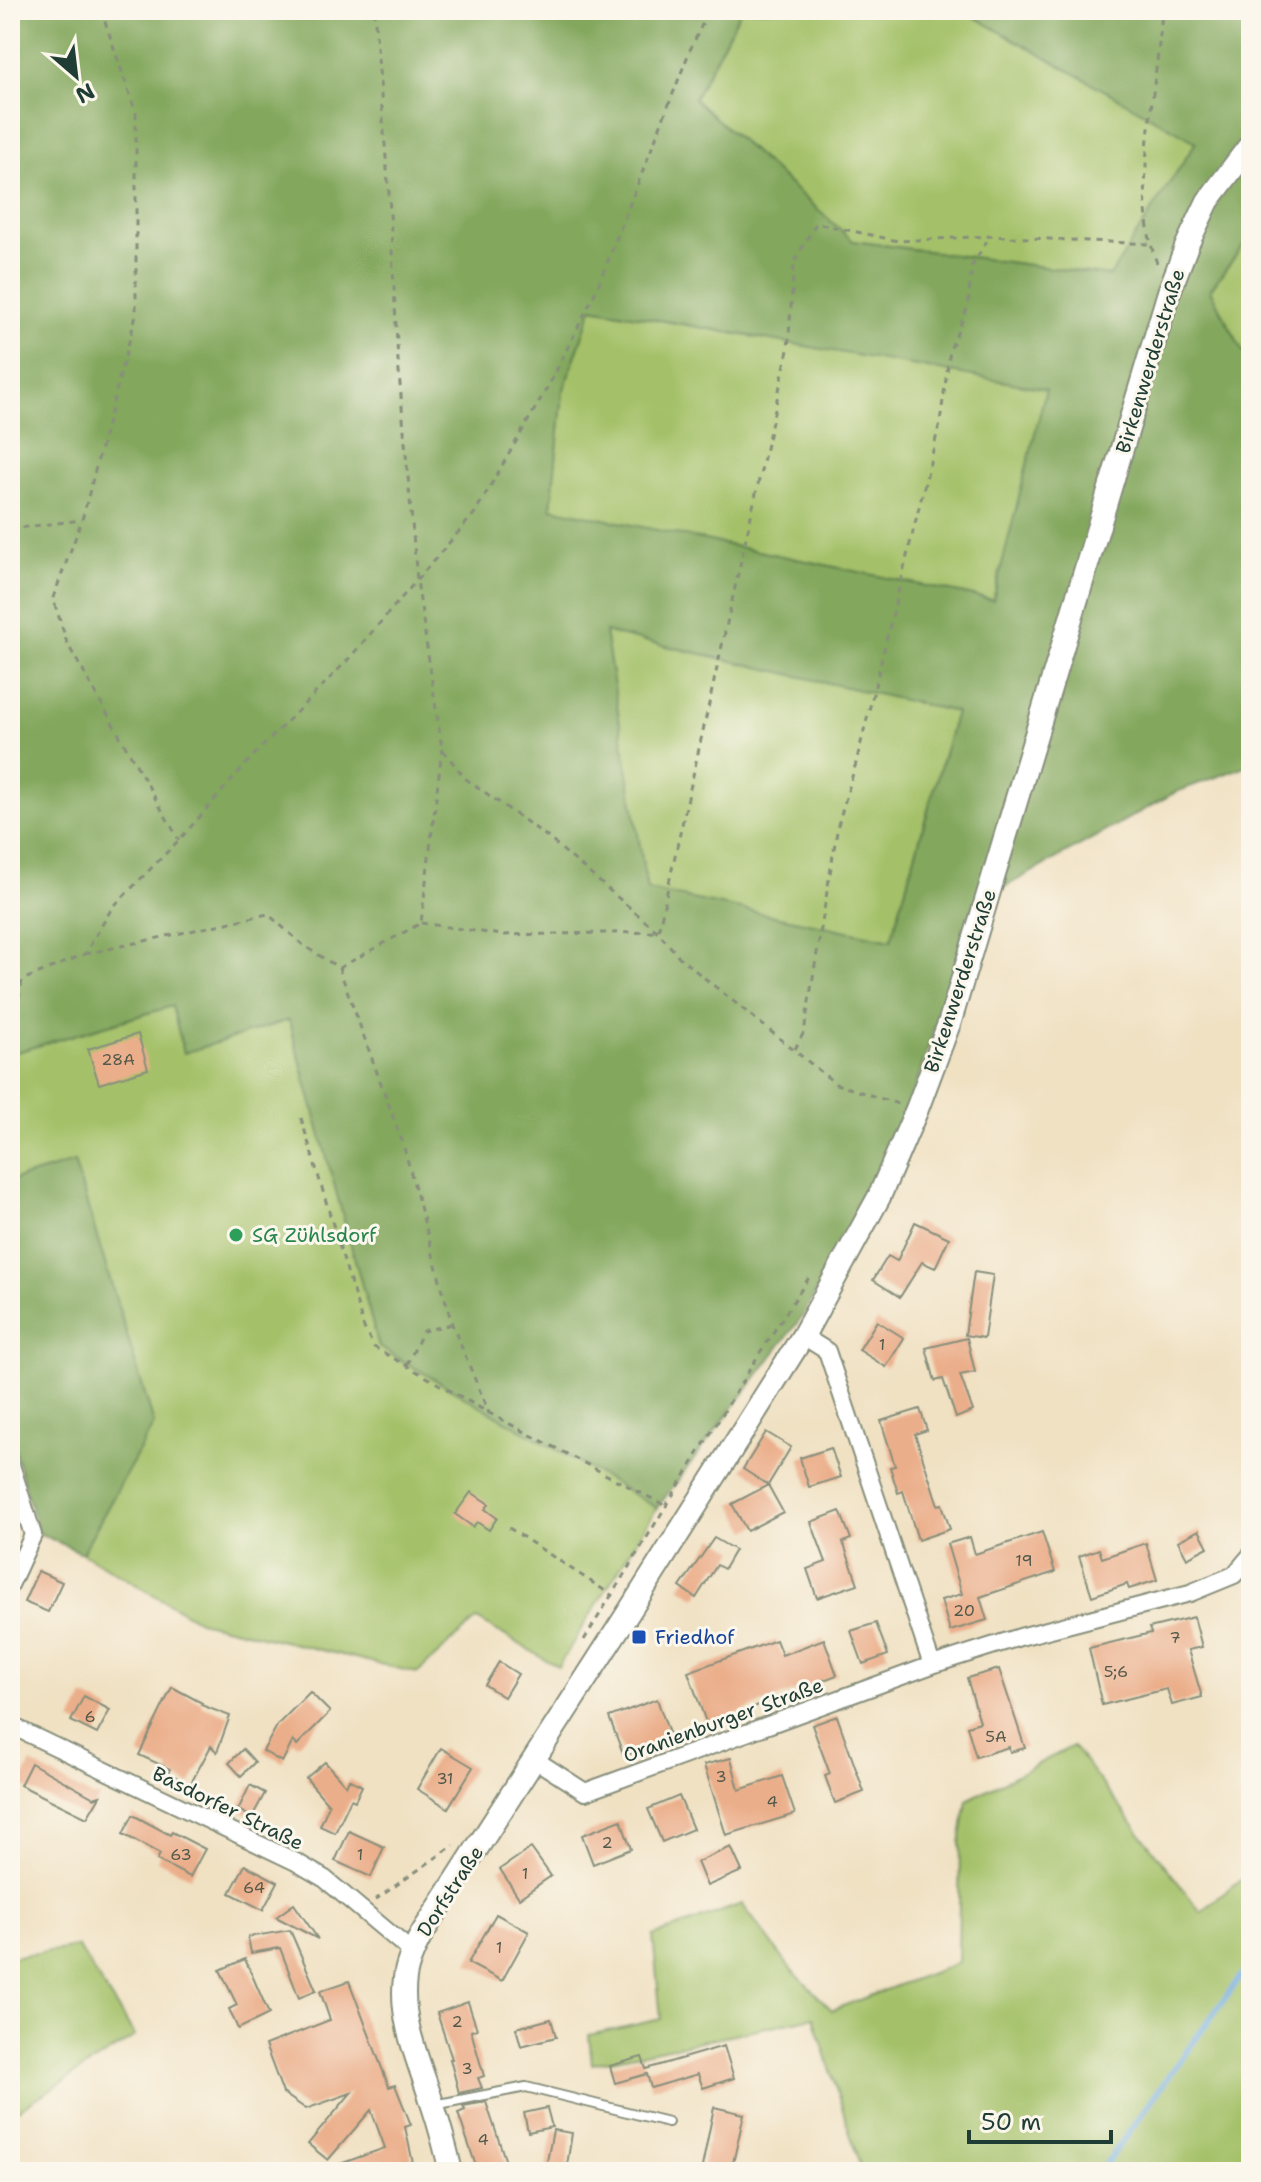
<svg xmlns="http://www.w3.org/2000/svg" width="1261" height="2182" viewBox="0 0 1261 2182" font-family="'Shantell Sans',sans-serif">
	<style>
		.green { fill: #a4c169; stroke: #627f4e; stroke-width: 2 }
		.forest { fill: #83a75d; stroke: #517248; stroke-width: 2; fill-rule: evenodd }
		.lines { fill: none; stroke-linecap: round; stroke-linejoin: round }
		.stream { stroke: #6fabe0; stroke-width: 6 }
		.building { fill: #ebae8a }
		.lane-casing { stroke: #888f7c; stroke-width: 12 }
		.street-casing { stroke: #888f7c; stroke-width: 20 }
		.secondary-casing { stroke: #888f7c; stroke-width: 26 }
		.path { stroke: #888f7c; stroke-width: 3; stroke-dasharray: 6 6; stroke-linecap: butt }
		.lane { stroke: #fff; stroke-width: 8 }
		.street { stroke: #fff; stroke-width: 16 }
		.secondary { stroke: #fff; stroke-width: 22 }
		.leisure-dot { fill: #2e9e5b; stroke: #fbf7ec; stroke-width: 3 }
		.transit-dot { fill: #1a4fb4; stroke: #fbf7ec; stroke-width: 3 }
		.labels { text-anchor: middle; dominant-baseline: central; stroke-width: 6; stroke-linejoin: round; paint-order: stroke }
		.number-label { font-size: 16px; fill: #52594a }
		.street-label { font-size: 20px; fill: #1f3d34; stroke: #fbf7ec }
		.leisure-label { font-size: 20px; fill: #27864d; stroke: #fbf7ec; text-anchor: start }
		.transit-label { font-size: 20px; fill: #164399; stroke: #fbf7ec; text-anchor: start }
	</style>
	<rect width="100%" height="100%" fill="#fbf7ec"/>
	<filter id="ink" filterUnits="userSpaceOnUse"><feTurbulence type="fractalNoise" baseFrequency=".0125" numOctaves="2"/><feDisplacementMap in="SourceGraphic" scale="16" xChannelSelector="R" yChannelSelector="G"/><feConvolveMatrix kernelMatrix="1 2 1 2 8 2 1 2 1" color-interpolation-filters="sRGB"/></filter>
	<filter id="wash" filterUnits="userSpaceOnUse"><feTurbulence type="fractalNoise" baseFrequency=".006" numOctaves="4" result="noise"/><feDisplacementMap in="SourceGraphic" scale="32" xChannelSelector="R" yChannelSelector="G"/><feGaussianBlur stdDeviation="1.8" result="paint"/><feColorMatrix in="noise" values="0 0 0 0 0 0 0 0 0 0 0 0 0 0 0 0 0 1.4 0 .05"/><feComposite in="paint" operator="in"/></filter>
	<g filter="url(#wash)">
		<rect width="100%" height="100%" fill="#f0e1c3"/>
		<g class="green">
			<polygon points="741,10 962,10 1196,142 1110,276 853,241 694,99"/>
			<polygon points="1251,235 1251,367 1210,290"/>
			<polygon points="592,308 1047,389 993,600 551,508 563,392"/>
			<polygon points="605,632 956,712 891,940 647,890"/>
			<polygon points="172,1006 184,1053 289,1020 379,1347 657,1508 558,1667 477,1619 417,1673 199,1621 82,1553 154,1424 74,1162 10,1181 10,1054"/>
			<polygon points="1073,1746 1201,1912 1251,1871 1251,2172 862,2172 814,2017 592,2064 589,2035 661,2019 653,1936 742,1904 791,1969 832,2010 958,1963 960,1843 967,1800"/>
			<polygon points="78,1947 135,2036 10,2115 10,1957"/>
		</g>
		<g class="forest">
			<path d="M10,10H741L694,99L853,241L1110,276L1196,142L962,10H1251V235L1210,290L1251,367V764L1176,792L976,903L907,1112L875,1183L804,1314L657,1508L379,1347L289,1020L184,1053L172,1006L10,1054ZM592,308L1046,389L993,600L551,508L563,392ZM605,632L956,712L891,940L647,890Z"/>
			<polygon points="74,1162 154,1424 82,1553 38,1533 10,1434 10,1181"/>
		</g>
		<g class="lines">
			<polyline class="stream" points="1100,2172 1251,1962"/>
		</g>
		<g id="blocks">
			<g class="building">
				<polygon points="138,1034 148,1069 99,1084 88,1049"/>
				<polygon points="915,1222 949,1238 935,1268 922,1262 900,1297 873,1280 888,1256 897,1261"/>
				<polygon points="974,1272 993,1275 984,1338 965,1335"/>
				<polygon points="877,1321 904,1338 886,1367 859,1350"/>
				<polygon points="967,1338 975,1372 960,1375 973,1411 956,1418 943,1379 935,1381 926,1348"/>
				<polygon points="920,1409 927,1430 915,1434 938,1505 942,1504 950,1529 918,1540 903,1491 898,1493 890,1467 895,1466 881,1421"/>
				<polygon points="766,1432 791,1447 768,1485 743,1469"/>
				<polygon points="831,1448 841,1477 809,1487 800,1458"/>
				<polygon points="768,1485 783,1512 747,1531 732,1504"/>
				<polygon points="471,1492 489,1504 485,1509 497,1518 489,1530 477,1522 473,1527 455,1514"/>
				<polygon points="840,1511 851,1539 843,1542 858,1584 817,1598 807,1569 826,1562 811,1522"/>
				<polygon points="1199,1530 1208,1547 1187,1558 1178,1541"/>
				<polygon points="1042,1532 1055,1572 980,1597 987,1620 950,1631 941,1600 962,1594 947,1544 970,1537 975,1554"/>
				<polygon points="714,1538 735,1550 724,1569 717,1565 696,1598 680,1587"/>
				<polygon points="1146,1543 1157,1580 1129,1589 1127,1584 1092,1596 1079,1556 1099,1549 1102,1558"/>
				<polygon points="38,1571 62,1582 48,1612 24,1602"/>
				<polygon points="1194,1617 1202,1647 1188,1650 1202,1697 1172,1705 1167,1689 1102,1705 1089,1648 1151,1633 1149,1628"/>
				<polygon points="876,1623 888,1655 863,1664 851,1631"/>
				<polygon points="824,1639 837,1675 707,1725 688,1672 776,1640 782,1655"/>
				<polygon points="499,1662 518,1674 504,1697 485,1685"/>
				<polygon points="999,1669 1025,1748 1010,1752 1009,1747 976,1757 967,1726 980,1722 967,1678"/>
				<polygon points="172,1687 202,1703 201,1705 230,1716 217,1752 211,1746 190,1785 168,1773 170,1769 139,1755"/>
				<polygon points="310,1692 330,1712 297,1745 293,1741 282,1762 263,1751 278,1724"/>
				<polygon points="84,1696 110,1710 97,1734 71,1721"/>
				<polygon points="657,1699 671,1739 624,1756 609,1717"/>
				<polygon points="837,1716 864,1792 835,1803 825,1776 830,1774 812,1725"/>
				<polygon points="441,1748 473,1767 448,1808 417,1789"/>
				<polygon points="243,1749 255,1762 241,1776 229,1763"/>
				<polygon points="731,1758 739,1790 782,1776 795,1814 726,1835 704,1765"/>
				<polygon points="325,1762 346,1786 349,1779 362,1786 355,1801 351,1799 335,1833 320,1826 329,1805 306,1778"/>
				<polygon points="31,1763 94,1798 100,1796 87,1818 20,1785"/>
				<polygon points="250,1785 265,1793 252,1817 238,1810"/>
				<polygon points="679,1796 693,1829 662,1842 648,1809"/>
				<polygon points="133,1815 170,1835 172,1832 205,1849 190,1877 157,1860 160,1854 123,1834"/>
				<polygon points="621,1820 631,1849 593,1864 582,1835"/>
				<polygon points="349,1831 384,1847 371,1877 335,1861"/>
				<polygon points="731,1847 742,1871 707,1886 697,1862"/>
				<polygon points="531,1848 551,1876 519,1898 500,1869"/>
				<polygon points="245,1865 278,1882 263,1910 230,1893"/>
				<polygon points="294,1904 318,1939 276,1917"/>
				<polygon points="496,1914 529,1932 502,1981 468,1963"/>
				<polygon points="290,1930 316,1990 299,1998 280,1948 251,1953 248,1937"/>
				<polygon points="245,1959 269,2014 238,2029 229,2009 237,2005 220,1970"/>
				<polygon points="349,1981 389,2087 395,2085 411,2125 405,2127 415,2172 323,2172 323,2170 385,2148 371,2110 328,2160 308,2144 351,2093 306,2109 283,2093 265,2045 330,2020 320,1991"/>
				<polygon points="468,2002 477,2029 471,2031 484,2076 478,2078 482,2088 459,2093 450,2059 452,2059 437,2013"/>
				<polygon points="551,2019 556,2037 521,2046 516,2028"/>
				<polygon points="724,2046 734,2078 703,2088 698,2074 651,2088 647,2074 615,2083 610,2066 642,2057 646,2069"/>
				<polygon points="486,2102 507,2165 486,2172 478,2172 458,2113 465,2110 463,2106"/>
				<polygon points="714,2107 744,2114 731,2172 701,2172"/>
				<polygon points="547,2108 552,2127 528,2132 524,2113"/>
				<polygon points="553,2130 572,2133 566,2172 545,2172"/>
			</g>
		</g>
	</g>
	<g filter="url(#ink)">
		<use href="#blocks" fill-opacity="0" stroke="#888f7c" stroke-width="2"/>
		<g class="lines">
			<defs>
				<polyline id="lane" points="434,2105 526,2087 668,2122"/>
				<g id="street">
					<polyline points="803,1336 827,1351 932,1665"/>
					<polyline points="10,1462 33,1535 10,1585"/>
					<polyline points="10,1725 296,1862 325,1879 412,1952"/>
					<polyline points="534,1759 585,1792 932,1665 1020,1637 1190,1593 1234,1575 1251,1555"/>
				</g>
				<path id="secondary" d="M451,2172C446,2150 440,2127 433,2106C421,2066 399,2021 405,1978C407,1962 415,1946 423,1932L632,1607L803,1336L879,1197L917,1109L950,1021L1169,292L1187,245L1208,201L1251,144"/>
			</defs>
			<use href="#lane" class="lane-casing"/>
			<use href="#street" class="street-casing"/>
			<use href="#secondary" class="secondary-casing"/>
			<g class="path">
				<polyline points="101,10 136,113 136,315 82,520 53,598 67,643 179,840"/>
				<polyline points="374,10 389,194 398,361 417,580 442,749 466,779 545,835 658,932 681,959 836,1084 898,1104"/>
				<path d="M1157,263C1130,196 1158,84 1162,10"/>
				<polyline points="10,529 82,520"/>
				<polyline points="421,923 502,935 658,932 788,350 794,262 816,223 898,241 990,236 1149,244"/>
				<polyline points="85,954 268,914 303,945 339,968 403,1144 452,1324 489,1413"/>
				<polyline points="339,968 421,923 442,749"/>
				<polyline points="795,1049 804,1032 838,825 856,763 940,422 950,350 968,306 972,266 990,236"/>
				<polyline points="10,1058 22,980 85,954 112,908 179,840 253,756 346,662 474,514 550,383 596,291 690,50 709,10"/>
				<polyline points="301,1118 364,1328 374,1347 489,1413 664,1505"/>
				<polyline points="407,1365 423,1331 452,1324"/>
				<polyline points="509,1528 613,1596"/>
				<polyline points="584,1640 761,1351 810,1276"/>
				<polyline points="375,1900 454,1845"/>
			</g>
			<use href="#lane" class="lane"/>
			<use href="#street" class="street"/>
			<use href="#secondary" class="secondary"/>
		</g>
	</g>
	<circle class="leisure-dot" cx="236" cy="1235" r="8"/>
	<rect class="transit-dot" x="631" y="1629" width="16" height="16" rx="4"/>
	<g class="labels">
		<g class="number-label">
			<text x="118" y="1059">28A</text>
			<text x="882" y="1344">1</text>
			<text x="1024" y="1560">19</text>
			<text x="964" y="1610">20</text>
			<text x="1175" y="1637">7</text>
			<text x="1116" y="1671">5;6</text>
			<text x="90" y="1716">6</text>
			<text x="996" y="1736">5A</text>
			<text x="721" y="1776">3</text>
			<text x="445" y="1778">31</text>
			<text x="772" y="1801">4</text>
			<text x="607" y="1842">2</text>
			<text x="181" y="1854">63</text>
			<text x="360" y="1854">1</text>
			<text x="525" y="1873">1</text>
			<text x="254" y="1887">64</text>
			<text x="499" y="1947">1</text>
			<text x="457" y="2021">2</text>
			<text x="467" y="2068">3</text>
			<text x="483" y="2139">4</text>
		</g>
		<g class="street-label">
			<text transform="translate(1150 361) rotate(-73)">Birkenwerderstraße</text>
			<text transform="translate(960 981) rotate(-72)">Birkenwerderstraße</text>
			<text transform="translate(723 1720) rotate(-20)">Oranienburger Straße</text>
			<text transform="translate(228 1808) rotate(26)">Basdorfer Straße</text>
			<text transform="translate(450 1891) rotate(-57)">Dorfstraße</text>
		</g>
		<g class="leisure-label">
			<text x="252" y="1235">SG Zühlsdorf</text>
		</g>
		<g class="transit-label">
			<text x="655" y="1637">Friedhof</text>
		</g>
	</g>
	<rect width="1261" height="2182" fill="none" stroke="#fbf7ec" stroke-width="40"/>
	<g transform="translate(76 76) rotate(152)" stroke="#fbf7ec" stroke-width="6" paint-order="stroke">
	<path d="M0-6L14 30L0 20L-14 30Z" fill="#1f3d34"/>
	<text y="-12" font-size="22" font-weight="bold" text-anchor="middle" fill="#1f3d34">N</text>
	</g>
	<path d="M969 2130v12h142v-12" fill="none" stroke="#1f3d34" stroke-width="4"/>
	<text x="981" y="2130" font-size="24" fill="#1f3d34" stroke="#fbf7ec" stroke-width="6" paint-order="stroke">50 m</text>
</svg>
